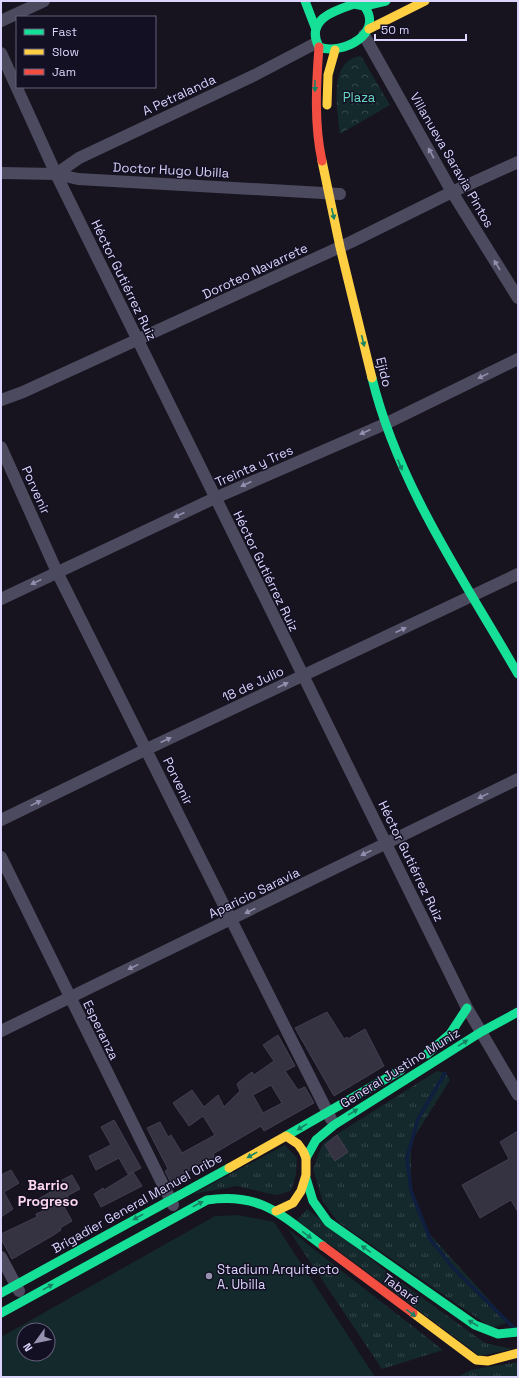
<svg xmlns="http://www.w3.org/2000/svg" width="519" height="1378" viewBox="0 0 519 1378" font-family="'Space Grotesk',sans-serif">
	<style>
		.grass { fill: url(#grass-tufts) }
		.park { fill: url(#park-crowns) }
		.pitch { fill: #14292b; fill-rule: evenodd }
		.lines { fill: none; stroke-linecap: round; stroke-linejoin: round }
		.stream { stroke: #101e40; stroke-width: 3.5 }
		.building { fill: #353241; stroke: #433f52; fill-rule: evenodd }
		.street { stroke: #4c4a5f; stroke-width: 12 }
		.fast { stroke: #16e098; stroke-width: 9 }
		.slow { stroke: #ffcf43; stroke-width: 9 }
		.jam { stroke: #f24e42; stroke-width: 9 }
		.oneway { fill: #158263 }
		.oneway2 { fill: #948fae }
		.poi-dot { fill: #9691af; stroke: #141023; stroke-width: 1.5 }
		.labels { text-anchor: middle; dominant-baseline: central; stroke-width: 3; stroke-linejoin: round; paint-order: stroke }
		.street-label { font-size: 13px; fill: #dbd4fc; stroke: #141023 }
		.park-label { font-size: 13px; fill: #65d8c3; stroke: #141023 }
		.poi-label { font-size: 13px; fill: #dbd4fc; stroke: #141023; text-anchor: start }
		.neighbourhood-label { font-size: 14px; font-weight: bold; fill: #fcd6ec; stroke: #141023 }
	</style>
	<defs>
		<pattern id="grass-tufts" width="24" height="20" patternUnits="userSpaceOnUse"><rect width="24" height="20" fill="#14292b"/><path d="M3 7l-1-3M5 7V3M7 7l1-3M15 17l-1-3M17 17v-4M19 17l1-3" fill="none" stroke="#36474b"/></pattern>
		<pattern id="park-crowns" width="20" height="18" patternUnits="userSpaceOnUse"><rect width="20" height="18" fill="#14292b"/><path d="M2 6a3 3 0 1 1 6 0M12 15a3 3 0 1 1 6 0" fill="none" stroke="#36474b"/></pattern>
	</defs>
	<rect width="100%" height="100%" fill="#17141f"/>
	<g class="grass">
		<polygon points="437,1071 445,1073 450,1080 411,1142 411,1191 427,1231 509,1322 492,1328 338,1222 323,1202 313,1169 323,1143"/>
		<polygon points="285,1145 297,1158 296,1175 291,1191 275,1195 237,1186 193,1194"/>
		<polygon points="307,1209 395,1278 485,1343 512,1349 480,1356 297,1220"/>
		<polygon points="288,1229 443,1350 382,1369"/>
		<polygon points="518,1362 518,1377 457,1377 471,1370"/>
	</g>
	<path class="park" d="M361,56L390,105L340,134C338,111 327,60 361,56Z"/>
	<path class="pitch" d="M238,1215L274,1222L375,1377H1V1337L215,1216ZM24,1330H48V1354H24Z"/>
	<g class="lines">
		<polyline class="stream" points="445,1073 418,1119 407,1158 411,1191 430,1239 454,1269 514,1328"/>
	</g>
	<g class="building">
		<polygon points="327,1012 344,1039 347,1037 348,1039 365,1029 384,1066 334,1096 295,1028"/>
		<path d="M278,1035L295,1066L285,1071L298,1090L305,1087L314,1103L264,1131L261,1126L213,1154L215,1157L179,1176L181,1180L172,1185L165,1171L168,1169L147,1128L160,1122L168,1137L171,1135L182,1153L215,1135L203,1116L189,1126L173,1103L192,1090L204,1107L218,1095L224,1107L240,1091L237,1084L240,1081L252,1072L254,1075L274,1061L263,1045ZM271,1085L282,1103L263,1113L253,1095Z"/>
		<polygon points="114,1120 141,1168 133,1172 142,1186 101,1207 94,1194 103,1188 104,1190 133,1172 128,1174 119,1158 96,1170 89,1156 111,1145 101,1127"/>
		<polygon points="518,1131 518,1212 511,1200 480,1218 462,1185 509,1159 500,1142"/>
		<polygon points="337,1135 348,1152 335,1161 325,1145"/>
		<polygon points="11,1170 19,1183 4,1192 13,1209 1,1217 1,1175"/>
		<polygon points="72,1175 80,1189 67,1196 69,1200 62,1203 72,1221 60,1228 61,1230 52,1236 12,1259 1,1239 1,1234 37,1217 36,1214 43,1211 37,1200 64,1184 62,1180"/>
	</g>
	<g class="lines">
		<g class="street">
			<polyline points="1,21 44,1"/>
			<polyline points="364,35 452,192 518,298"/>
			<polyline points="1,53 56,174 467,1008 518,1095"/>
			<polyline points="1,173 56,174 78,179 340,194"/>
			<polyline points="56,174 79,158 255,75 316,43"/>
			<polyline points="1,400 23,392 351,242 452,192 518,162"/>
			<polyline points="1,447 57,572 331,1119"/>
			<polyline points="1,599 215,498 385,424 518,359"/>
			<polyline points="1,820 147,749 518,574"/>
			<polyline points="1,857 173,1205"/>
			<polyline points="1,1031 518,779"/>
			<polyline points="1,1257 19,1291"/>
		</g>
		<g class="fast">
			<polyline points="305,1 315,27"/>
			<path d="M354,4L364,6C385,33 342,56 319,47C305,20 333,11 354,4Z"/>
			<polyline points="365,6 386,1"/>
			<path d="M372,378C398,485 464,580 518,674"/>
			<polyline points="427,1054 450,1034 467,1008"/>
			<polyline points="286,1136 401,1070"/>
			<polyline points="306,1158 316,1140 334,1125 481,1032 518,1012"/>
			<polyline points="306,1178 313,1201 328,1222 475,1325 498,1334 518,1332"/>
			<polyline points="1,1293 229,1168"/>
			<path d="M1,1313L207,1200C262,1192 282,1216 323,1246"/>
		</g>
		<g class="slow">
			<polyline points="369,29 425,1"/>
			<polyline points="327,105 328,75 335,50"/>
			<polyline points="322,161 340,247 372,378"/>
			<polyline points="229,1168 286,1136 298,1144 303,1151 306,1158 306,1175 301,1191 293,1203 276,1211"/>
			<polyline points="413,1313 476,1360 488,1361 518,1353"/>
		</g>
		<g class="jam">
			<path d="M319,47C316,85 314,124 322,161"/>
			<polyline points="323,1246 413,1313"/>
		</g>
	</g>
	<defs><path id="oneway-solid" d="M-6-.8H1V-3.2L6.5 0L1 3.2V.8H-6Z"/></defs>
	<g class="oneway">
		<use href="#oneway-solid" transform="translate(315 86) rotate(90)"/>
		<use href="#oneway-solid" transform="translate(333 214) rotate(77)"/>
		<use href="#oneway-solid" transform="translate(363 341) rotate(76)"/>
		<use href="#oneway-solid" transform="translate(400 465) rotate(67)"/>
		<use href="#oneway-solid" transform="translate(463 1043) rotate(-32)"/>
		<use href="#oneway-solid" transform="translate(353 1112) rotate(-32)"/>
		<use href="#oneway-solid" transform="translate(302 1127) rotate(148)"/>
		<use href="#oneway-solid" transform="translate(252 1155) rotate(151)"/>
		<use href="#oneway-solid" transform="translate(198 1204) rotate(-27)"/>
		<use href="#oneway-solid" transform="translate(138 1217) rotate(151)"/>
		<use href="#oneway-solid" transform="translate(307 1235) rotate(37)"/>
		<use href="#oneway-solid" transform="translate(366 1249) rotate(-145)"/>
		<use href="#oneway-solid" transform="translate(48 1287) rotate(-29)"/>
		<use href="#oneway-solid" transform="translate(411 1313) rotate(37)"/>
		<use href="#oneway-solid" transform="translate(473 1323) rotate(-149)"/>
	</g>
	<g class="oneway2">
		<use href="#oneway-solid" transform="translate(431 153) rotate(-119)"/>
		<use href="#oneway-solid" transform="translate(497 265) rotate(-122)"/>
		<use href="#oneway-solid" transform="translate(483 376) rotate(154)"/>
		<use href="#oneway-solid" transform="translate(365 432) rotate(156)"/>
		<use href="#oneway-solid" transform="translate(246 484) rotate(156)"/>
		<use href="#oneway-solid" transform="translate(179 515) rotate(155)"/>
		<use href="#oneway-solid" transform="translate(36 582) rotate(154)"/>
		<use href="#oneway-solid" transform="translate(401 630) rotate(-25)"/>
		<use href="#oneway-solid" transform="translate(283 685) rotate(-25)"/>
		<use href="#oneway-solid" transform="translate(166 740) rotate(-25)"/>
		<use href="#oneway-solid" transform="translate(483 796) rotate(154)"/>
		<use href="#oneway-solid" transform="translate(36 803) rotate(-26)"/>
		<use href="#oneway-solid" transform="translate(366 853) rotate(154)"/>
		<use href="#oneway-solid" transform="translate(250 911) rotate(154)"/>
		<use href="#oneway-solid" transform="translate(133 967) rotate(154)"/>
	</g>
	<circle class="poi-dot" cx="209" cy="1276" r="4"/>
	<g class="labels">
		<g class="street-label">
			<text transform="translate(179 95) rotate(-25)">A Petralanda</text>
			<text transform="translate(452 160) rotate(60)">Villanueva Saravia Pintos</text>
			<text transform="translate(171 170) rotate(3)">Doctor Hugo Ubilla</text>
			<text transform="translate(255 271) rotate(-25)">Doroteo Navarrete</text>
			<text transform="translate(124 280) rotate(64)">Héctor Gutiérrez Ruiz</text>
			<text transform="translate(384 372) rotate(76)">Ejido</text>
			<text transform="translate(254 466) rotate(-24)">Treinta y Tres</text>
			<text transform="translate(36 490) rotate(66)">Porvenir</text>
			<text transform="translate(266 571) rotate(64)">Héctor Gutiérrez Ruiz</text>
			<text transform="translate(253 684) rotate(-25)">18 de Julio</text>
			<text transform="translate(178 781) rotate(64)">Porvenir</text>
			<text transform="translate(411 861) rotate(64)">Héctor Gutiérrez Ruiz</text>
			<text transform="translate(254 893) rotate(-26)">Aparicio Saravia</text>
			<text transform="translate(101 1030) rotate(64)">Esperanza</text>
			<text transform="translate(400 1068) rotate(-32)">General Justino Muniz</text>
			<text transform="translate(137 1203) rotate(-29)">Brigadier General Manuel Oribe</text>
			<text transform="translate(401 1289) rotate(37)">Tabaré</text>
		</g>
		<g class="park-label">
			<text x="359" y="97">Plaza</text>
		</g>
		<g class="poi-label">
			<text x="217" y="1269">Stadium Arquitecto<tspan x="217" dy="15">A. Ubilla</tspan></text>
		</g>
		<g class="neighbourhood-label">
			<text x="48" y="1185">Barrio<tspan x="48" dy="16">Progreso</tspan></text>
		</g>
	</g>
	<rect width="519" height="1378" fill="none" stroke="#dbd4fc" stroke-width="4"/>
	<rect x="16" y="16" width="140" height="72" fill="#141023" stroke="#645e7a"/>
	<rect x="24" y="29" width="20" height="6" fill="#16e098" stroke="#645e7a"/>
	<text x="52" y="36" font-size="12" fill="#dbd4fc">Fast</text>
	<rect x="24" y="49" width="20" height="6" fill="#ffcf43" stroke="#645e7a"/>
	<text x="52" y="56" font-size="12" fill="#dbd4fc">Slow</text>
	<rect x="24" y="69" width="20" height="6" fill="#f24e42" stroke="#645e7a"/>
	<text x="52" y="76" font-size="12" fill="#dbd4fc">Jam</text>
	<g transform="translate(36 1342) rotate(237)"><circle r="19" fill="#141023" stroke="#645e7a"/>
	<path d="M0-3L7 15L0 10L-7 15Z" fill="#9691af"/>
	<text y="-6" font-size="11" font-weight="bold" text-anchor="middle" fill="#dbd4fc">N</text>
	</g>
	<path d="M375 34v6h91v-6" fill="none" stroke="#dbd4fc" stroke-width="2"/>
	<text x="381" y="34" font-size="12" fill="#dbd4fc" stroke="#141023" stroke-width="3" paint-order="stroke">50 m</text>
</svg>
